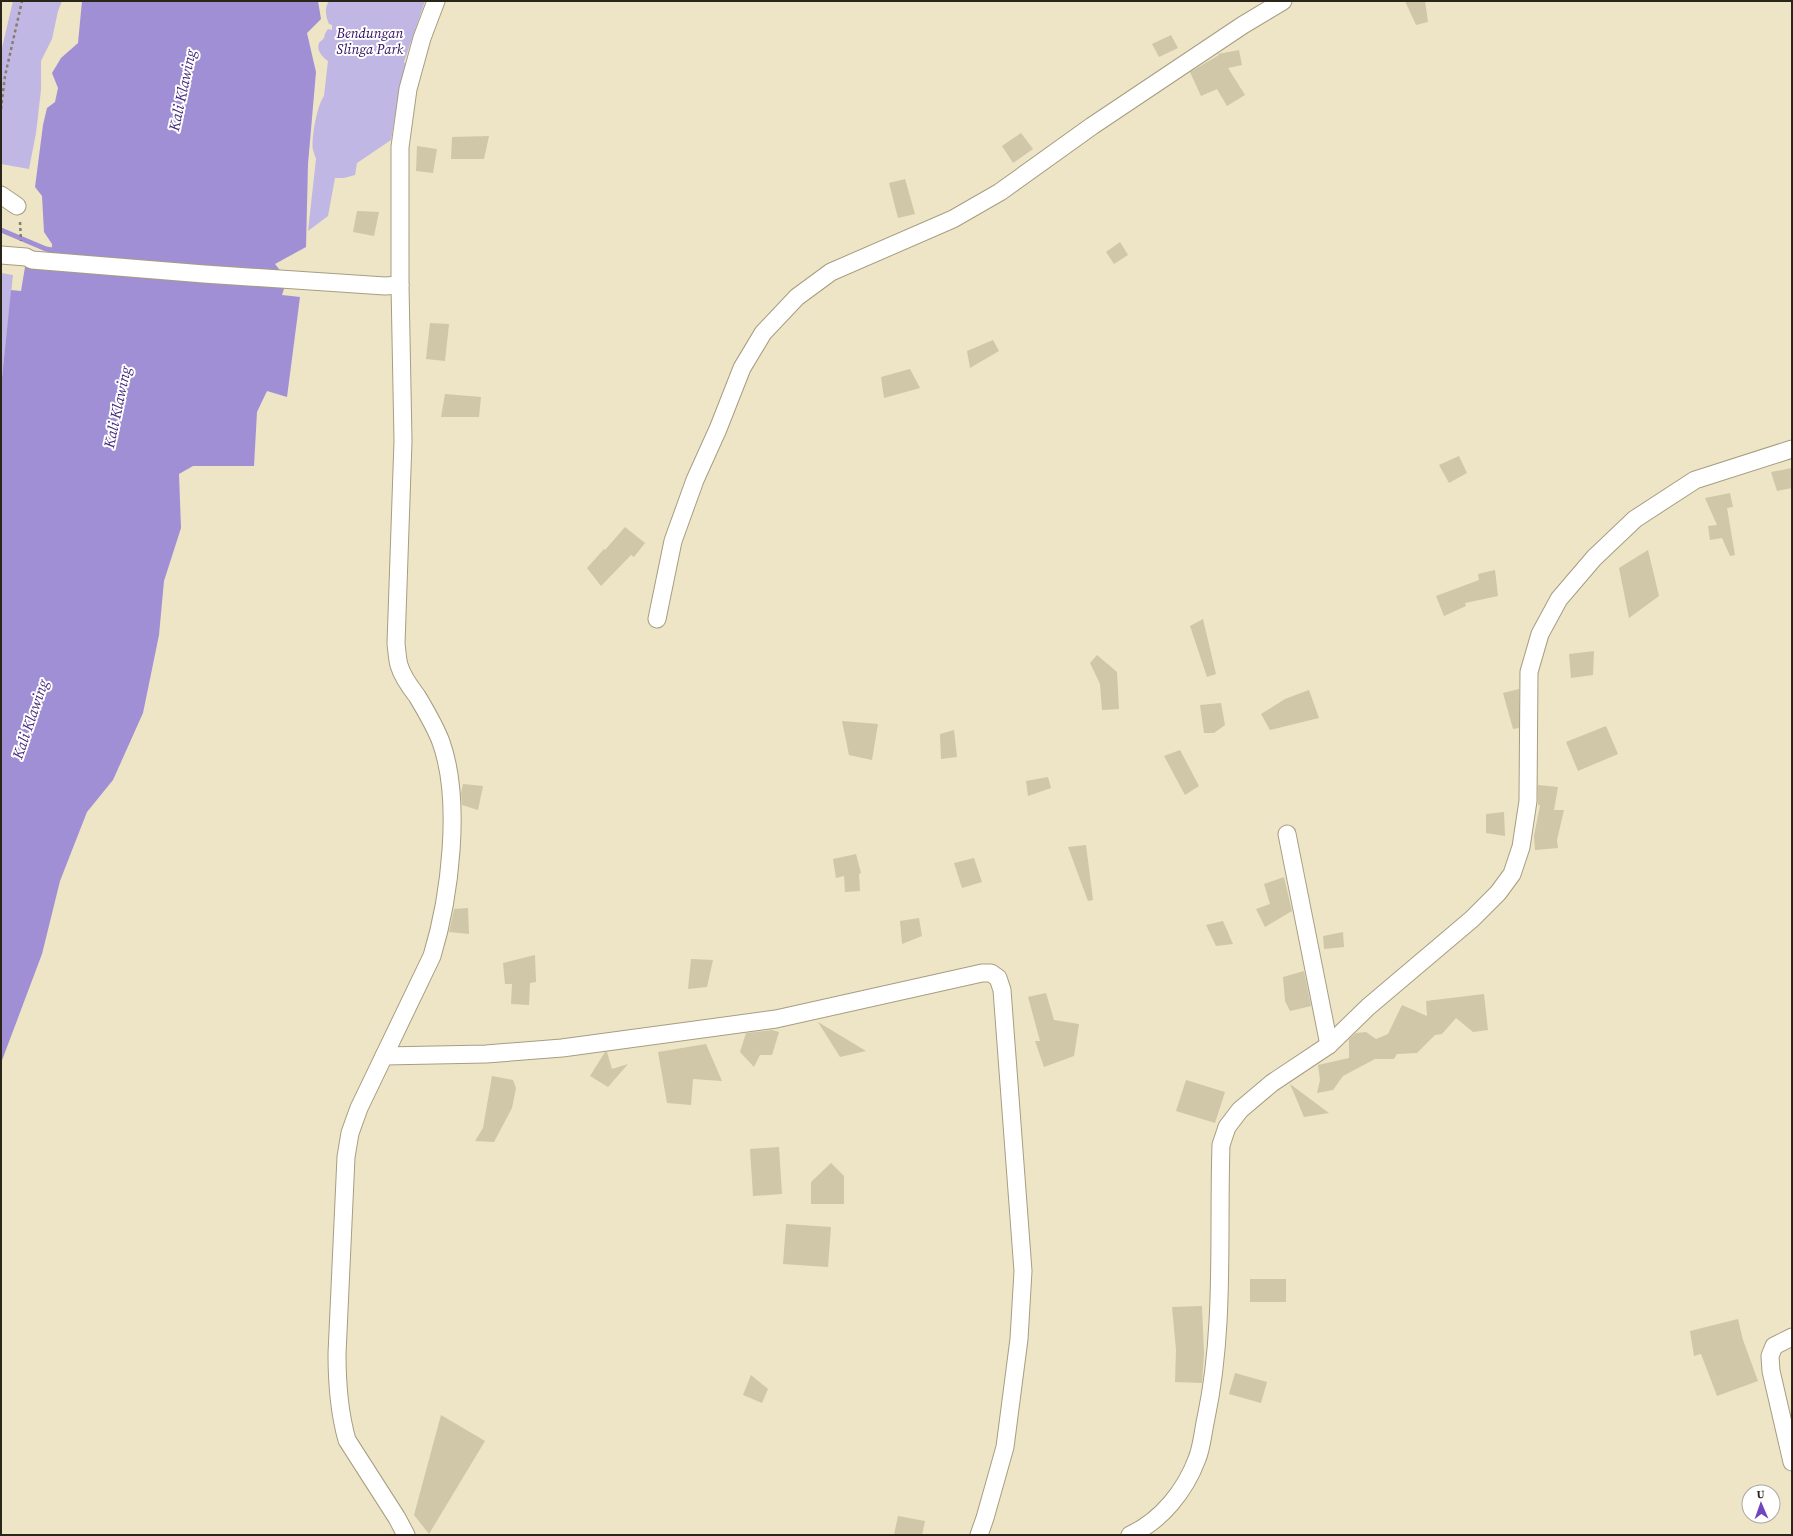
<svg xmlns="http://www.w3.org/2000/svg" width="1793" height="1536" viewBox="0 0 1793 1536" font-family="'Source Serif 4',serif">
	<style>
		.green { fill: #c1b7e4 }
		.water { fill: #a18fd6 }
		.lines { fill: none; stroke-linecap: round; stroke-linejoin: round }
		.stream { stroke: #a18fd6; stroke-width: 5 }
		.building { fill: #d0c6a8 }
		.minor-casing { stroke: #a79d80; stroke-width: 19 }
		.path { stroke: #857e6a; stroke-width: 2.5; stroke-dasharray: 3 3; stroke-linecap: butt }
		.minor { stroke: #fff; stroke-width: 17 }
		.labels { text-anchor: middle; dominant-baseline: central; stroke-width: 4; stroke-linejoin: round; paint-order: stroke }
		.park-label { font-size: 14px; font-style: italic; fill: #310d61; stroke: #fff }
		.water-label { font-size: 15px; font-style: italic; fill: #492b7e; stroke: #fff }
	</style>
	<rect width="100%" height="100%" fill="#eee4c6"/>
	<g class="green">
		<polygon points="13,1 62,1 58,11 52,39 41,61 41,90 36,133 29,169 1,164 1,52"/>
		<path d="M329,1H425L404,62L407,66L401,112L395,116L391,140L357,163L355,175L344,178H335L328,216L308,231L316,159C315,156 314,153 313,150C311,139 317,105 324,96L328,61C323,57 316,51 319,43C320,41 323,40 324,38C325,34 325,33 328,29L332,30V25L329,24C326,17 324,8 329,1Z"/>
		<polygon points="1,273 13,275 1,387"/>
	</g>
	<polygon class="water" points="82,1 318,1 321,19 307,33 316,72 308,164 306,247 275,264 287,279 282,295 300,297 287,397 267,391 257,412 254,466 193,466 179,474 181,528 164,581 159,635 143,713 113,780 87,812 60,881 42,954 1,1063 1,387 11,290 21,291 25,267 51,268 52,244 44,232 42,196 35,187 43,125 47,108 55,102 58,88 52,73 61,58 78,43"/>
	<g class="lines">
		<polyline class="stream" points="1,230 46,249 58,251"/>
	</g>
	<g class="building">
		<polygon points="1405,1 1425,1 1428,22 1416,25"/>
		<polygon points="1171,35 1178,48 1159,57 1152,44"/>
		<polygon points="1239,50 1242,65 1228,68 1245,95 1227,106 1217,89 1201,96 1190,72 1219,55 1218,54"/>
		<polygon points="1021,133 1033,149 1013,163 1002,146"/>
		<polygon points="489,136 484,159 451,159 452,137"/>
		<polygon points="417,146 437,149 433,173 416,171"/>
		<polygon points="905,179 915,214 898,218 889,183"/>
		<polygon points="357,211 379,212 374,236 353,232"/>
		<polygon points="1120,242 1128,255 1114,264 1106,252"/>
		<polygon points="430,323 449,324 445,361 426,359"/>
		<polygon points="993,340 999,351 970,368 967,351"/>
		<polygon points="910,369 920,388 884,398 881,377"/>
		<polygon points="445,394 481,397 479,417 441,417"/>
		<polygon points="1459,456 1467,473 1449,483 1439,465"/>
		<polygon points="1792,468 1792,488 1777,491 1771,472"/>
		<polygon points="1730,493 1733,507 1727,508 1735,555 1730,556 1722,538 1710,540 1708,526 1717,525 1705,498"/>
		<polygon points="625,527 645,543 634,557 631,555 601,586 587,568 604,549 605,550"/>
		<polygon points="1648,550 1659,596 1629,618 1619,568"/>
		<polygon points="1495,570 1498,596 1465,603 1466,606 1444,616 1436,596 1479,580 1478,574"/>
		<polygon points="1203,619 1216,674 1207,677 1190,626"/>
		<polygon points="1594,651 1593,675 1571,678 1569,654"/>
		<polygon points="1097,655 1117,672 1119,709 1102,710 1100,684 1090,663"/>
		<polygon points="1519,689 1519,728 1513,729 1503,693"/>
		<polygon points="1309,690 1319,718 1270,730 1261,714 1285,699"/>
		<polygon points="1221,703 1225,725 1214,733 1204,733 1200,705"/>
		<polygon points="842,721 878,724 872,760 849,755"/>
		<polygon points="1606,726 1618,754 1578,771 1566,742"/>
		<polygon points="954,730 957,757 941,759 940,734"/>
		<polygon points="1180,750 1199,786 1185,795 1164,756"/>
		<polygon points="1048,777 1051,788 1028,796 1026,781"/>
		<polygon points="463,784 483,786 478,810 462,805 461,793"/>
		<polygon points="1538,785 1558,787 1554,810 1564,810 1557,840 1558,848 1535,850 1534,836 1540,805 1538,805"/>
		<polygon points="1504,812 1505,836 1486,833 1486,814"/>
		<polygon points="1086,845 1093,900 1088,901 1068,847"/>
		<polygon points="856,854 861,873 859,874 860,891 845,892 844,876 836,878 833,859"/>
		<polygon points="974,858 982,882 962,888 954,863"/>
		<polygon points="1284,877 1292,911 1265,927 1256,909 1270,904 1264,884"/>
		<polygon points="468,908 469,934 449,932 454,909"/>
		<polygon points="919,918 922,936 902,944 900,921"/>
		<polygon points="1223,921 1233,944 1216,946 1206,925"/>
		<polygon points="1343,932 1344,947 1324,949 1323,936"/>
		<polygon points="535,955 536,982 530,983 529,1005 511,1004 512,984 505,984 503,963"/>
		<polygon points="691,959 713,960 707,987 688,989"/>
		<polygon points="1304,971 1311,1006 1290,1011 1285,1001 1283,977"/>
		<polygon points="1046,993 1054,1020 1079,1024 1074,1056 1044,1067 1035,1041 1040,1041 1028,997"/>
		<polygon points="1484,994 1488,1030 1473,1032 1456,1018 1442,1034 1435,1035 1417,1053 1397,1054 1394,1059 1375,1059 1343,1076 1333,1090 1317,1093 1320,1080 1318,1065 1349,1058 1349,1039 1356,1033 1366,1032 1376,1039 1388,1034 1402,1005 1427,1016 1426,1001"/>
		<polygon points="818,1022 866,1051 840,1057"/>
		<polygon points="772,1030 779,1032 772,1055 760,1055 754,1067 740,1052 746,1033"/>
		<polygon points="706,1044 722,1081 693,1079 691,1105 667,1103 658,1052"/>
		<polygon points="605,1052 607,1052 612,1069 628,1064 608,1087 590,1076"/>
		<polygon points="492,1076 513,1080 516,1088 512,1108 494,1142 475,1141 483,1128"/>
		<polygon points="1186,1080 1225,1092 1215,1123 1176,1111"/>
		<polygon points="1290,1084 1329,1113 1304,1117"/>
		<polygon points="779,1147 782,1194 753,1196 750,1149"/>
		<polygon points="831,1163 844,1176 844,1204 811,1204 811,1182"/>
		<polygon points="786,1224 831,1227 828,1267 783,1264"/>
		<rect x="1250" y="1279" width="36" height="23"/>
		<polygon points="1202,1306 1204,1354 1202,1383 1175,1382 1176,1350 1172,1307"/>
		<polygon points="1738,1319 1743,1340 1758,1381 1717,1396 1701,1354 1694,1356 1690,1331"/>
		<polygon points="1235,1373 1267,1382 1261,1403 1229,1394"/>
		<polygon points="751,1375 768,1389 762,1403 743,1395"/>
		<polygon points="441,1415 485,1441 429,1534 414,1515"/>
		<polygon points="898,1516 925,1521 922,1535 894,1535"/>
	</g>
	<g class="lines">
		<defs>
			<g id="minor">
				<polyline points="1,195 17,206"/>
				<polyline points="1,255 26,257 32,260 204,274 385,286 400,285"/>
				<polyline points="657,619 673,541 695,480 718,429 742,368 763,333 797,297 831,272 953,219 1000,192 1092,126 1243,25 1283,1"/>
				<polyline points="1287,834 1329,1045"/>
				<polyline points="384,1056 486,1054 562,1048 776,1019 982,973 991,973 998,978 1002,990 1023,1271 1019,1339 1005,1447 985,1518 979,1535"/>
				<polyline points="1792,1337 1774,1346 1770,1356 1771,1371 1792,1462"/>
				<path d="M406,1535L397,1518L347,1440C339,1412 337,1383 337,1354L346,1157L350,1133L359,1108L432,956C450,897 462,801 441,742C435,726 426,711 417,696C410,687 402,676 399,665C397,658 397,650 396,644L403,441L400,285V147L408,89L422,38L436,1"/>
				<path d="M1130,1535C1161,1521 1185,1491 1197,1459C1202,1447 1203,1431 1206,1418C1225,1329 1218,1236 1221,1145L1227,1127L1240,1110L1272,1083L1329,1045L1368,1007L1472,919L1498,893L1512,874L1521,847L1528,801L1529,672L1540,634L1559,599L1594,558L1635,519L1695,480L1792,449"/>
			</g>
		</defs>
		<use href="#minor" class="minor-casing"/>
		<g class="path">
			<polyline points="1,109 5,76 22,1"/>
			<polyline points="20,222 21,241"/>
		</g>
		<use href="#minor" class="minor"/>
	</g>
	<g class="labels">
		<g class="park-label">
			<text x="370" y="33">Bendungan<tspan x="370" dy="16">Slinga Park</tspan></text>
		</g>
		<g class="water-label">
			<text transform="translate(182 90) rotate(-78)">Kali Klawing</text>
			<text transform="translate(117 407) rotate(-78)">Kali Klawing</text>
			<text transform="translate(30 719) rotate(-71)">Kali Klawing</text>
		</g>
	</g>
	<rect width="1793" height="1536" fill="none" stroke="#292519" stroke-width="4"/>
	<g transform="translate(1761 1504) rotate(358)"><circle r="19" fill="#ffffff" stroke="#a9a8a3"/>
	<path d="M0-3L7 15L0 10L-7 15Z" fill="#7045be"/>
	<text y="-6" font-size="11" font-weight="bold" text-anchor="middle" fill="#292519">U</text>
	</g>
</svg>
